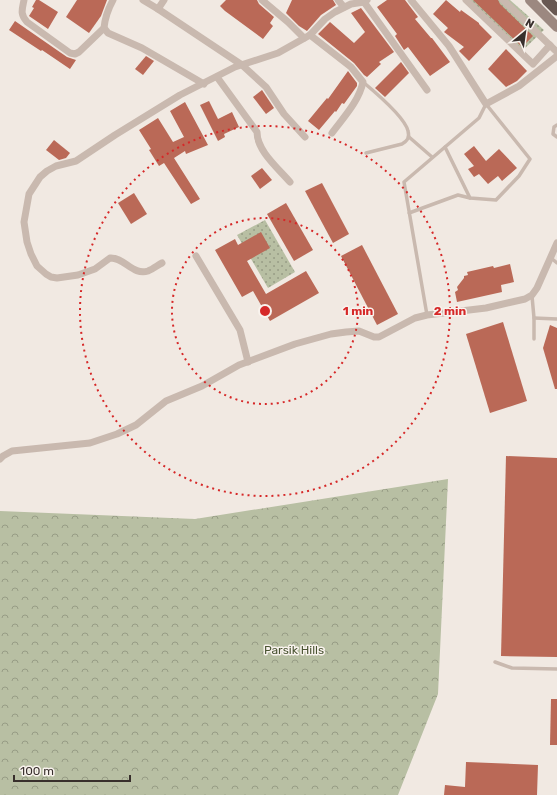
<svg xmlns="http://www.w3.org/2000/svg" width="557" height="795" viewBox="0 0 557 795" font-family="Rubik,sans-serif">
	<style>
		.forest { fill: url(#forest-crowns) }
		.park { fill: url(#park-dots) }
		.building { fill: #ba6957 }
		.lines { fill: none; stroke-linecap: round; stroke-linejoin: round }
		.service { stroke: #c9b9af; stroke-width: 3.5 }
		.minor { stroke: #c9b9af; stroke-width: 7 }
		.secondary { stroke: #9c8880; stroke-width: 10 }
		.trunk { stroke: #685852; stroke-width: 11 }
		.ring { fill: none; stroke: #d62828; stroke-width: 2; stroke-dasharray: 2 4 }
		.labels { text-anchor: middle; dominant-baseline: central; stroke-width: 3; stroke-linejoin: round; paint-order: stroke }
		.park-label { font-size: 12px; fill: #4a5432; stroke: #f9f3ee }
		.centre { fill: #d62828; stroke: #f9f3ee; stroke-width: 2 }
		.ring-label { font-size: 12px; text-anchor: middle; font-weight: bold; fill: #d62828; stroke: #f9f3ee; stroke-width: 3; stroke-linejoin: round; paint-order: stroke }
	</style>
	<defs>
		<pattern id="forest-crowns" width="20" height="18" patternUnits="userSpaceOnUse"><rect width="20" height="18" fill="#b8bfa3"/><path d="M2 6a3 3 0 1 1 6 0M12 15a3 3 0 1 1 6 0" fill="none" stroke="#979c85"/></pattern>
		<pattern id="park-dots" width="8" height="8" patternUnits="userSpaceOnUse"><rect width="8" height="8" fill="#b8bfa3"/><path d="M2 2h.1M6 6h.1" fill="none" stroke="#979c85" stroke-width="1.8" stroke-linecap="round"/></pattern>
	</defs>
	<rect width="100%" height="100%" fill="#f1e9e2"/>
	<polygon class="forest" points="448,479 438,694 398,795 0,795 0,511 195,519"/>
	<g class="park">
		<polygon points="463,0 510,0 544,30 521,52"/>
		<polygon points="265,220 295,272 268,288 237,235"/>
	</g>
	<g class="building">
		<polygon points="36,0 39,0 58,12 48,29 29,16 34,8 32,7"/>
		<polygon points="77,0 107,0 101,16 89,33 66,17"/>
		<polygon points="226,0 257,0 259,4 274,17 270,23 273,26 263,39 225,11 220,6"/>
		<polygon points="292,0 333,0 336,5 321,15 307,31 299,26 286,13"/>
		<polygon points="387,0 405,0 418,17 415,19 431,38 432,38 450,62 430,76 408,47 404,50 395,36 397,34 377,7"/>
		<polygon points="446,0 460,12 461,10 479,23 479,24 492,37 469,61 459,51 464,47 444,32 448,28 433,14"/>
		<polygon points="473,0 498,0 500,4 533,36 522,47"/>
		<polygon points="361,8 394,52 379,62 381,64 367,77 364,75 354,63 318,34 330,22 354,43 365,32 351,13"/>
		<polygon points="15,21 67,57 76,60 70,69 42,50 41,51 9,30"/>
		<polygon points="506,49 527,71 517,81 506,87 488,69"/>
		<polygon points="146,56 154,61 143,75 135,69"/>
		<polygon points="401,62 409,73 385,97 375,88"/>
		<polygon points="348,71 357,83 357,86 344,104 342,103 336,112 335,111 319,130 308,121 327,98 328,99"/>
		<polygon points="262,90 274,108 266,114 253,97"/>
		<polygon points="209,101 218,119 232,112 239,127 224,134 225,137 218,141 200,105"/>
		<polygon points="185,102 208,145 186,154 185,151 174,158 200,199 191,204 164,163 159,166 149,150 151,149 139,130 158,118 173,142 184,137 170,111"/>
		<polygon points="54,140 70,153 66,158 59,160 46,150"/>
		<polygon points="474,146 486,161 499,149 517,168 502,181 498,176 488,184 479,174 474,177 468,169 474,166 464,154"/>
		<polygon points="262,168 272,180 260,189 251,176"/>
		<polygon points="322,183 349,234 333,243 305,191"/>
		<polygon points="134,193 147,214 131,224 118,203"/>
		<polygon points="286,203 313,250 294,261 267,214"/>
		<polygon points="261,232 270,248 247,261 266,294 306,271 319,293 270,321 253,291 242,297 215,250 235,239 238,245"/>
		<polygon points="362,245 398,314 377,325 341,256"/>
		<polygon points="510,264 514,282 501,285 502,292 457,302 455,292 458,290 457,287 464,278 464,276 468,275 467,272 493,266 494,268"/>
		<polygon points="503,322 527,401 490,413 466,334"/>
		<polygon points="550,325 557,328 557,389 555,389 543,348"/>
		<polygon points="506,456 557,458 557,657 501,656"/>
		<polygon points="551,699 557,699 557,745 550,745"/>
		<polygon points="466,762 538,765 537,795 444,795 445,785 465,787"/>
	</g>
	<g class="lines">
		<g class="service">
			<path d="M363,82C375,92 405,117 408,131C410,138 407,141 402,144L366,153"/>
			<polyline points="557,125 554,127 553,134 557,137"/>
			<polyline points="409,137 432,157"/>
			<polyline points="445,147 470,198"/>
			<polyline points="409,213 458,195 470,198 496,200 519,176 530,159 486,104 479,118 404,182 427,315"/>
			<polyline points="551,258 557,263"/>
			<polyline points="532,296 534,318 534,339"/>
			<polyline points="534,318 557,319"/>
			<polyline points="495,662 512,668 557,669"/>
		</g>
		<g class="minor">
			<path d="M24,0C22,10 20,14 27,22L70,53L75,54L79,52L104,28"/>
			<path d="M113,0C108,9 105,18 104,28L108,33L142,48L204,84"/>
			<polyline points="143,0 158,9"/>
			<polyline points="164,0 158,9 242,65 266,87 284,114 305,137"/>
			<polyline points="262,0 288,22 304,38"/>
			<polyline points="338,0 344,7"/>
			<polyline points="411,0 449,46 486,104 519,86 557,56"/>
			<polyline points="466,0 533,64 550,45"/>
			<polyline points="503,0 557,52"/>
			<polyline points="364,2 427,90"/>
			<path d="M310,35L351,67L363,82C359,101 344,117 332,133"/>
			<path d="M217,77L257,132C257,151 278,168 290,182"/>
			<polyline points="196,256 240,330 248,362"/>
			<path d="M162,263C158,265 153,269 148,271C133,276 124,257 110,258L95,269L78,275L57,278L51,277L46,274L37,266L31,254L27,242L24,222L29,194L40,177L47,171L56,166L76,161L115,135L180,95L235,67L278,53L310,35L325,19L335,12L351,4L364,2L367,0"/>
			<polyline points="0,459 3,456 12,451 90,443 117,434 136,425 166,401 202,386 239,365 295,344 331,334 346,332 359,331 374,337 379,337 415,318 427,315 486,308 525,299 532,295 537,288 557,243"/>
		</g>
		<polyline class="secondary" points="530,0 557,27"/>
		<polyline class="trunk" points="547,0 557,10"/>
	</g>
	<g class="ring">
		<circle cx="265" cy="311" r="93"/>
		<circle cx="265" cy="311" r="185"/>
	</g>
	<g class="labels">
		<g class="park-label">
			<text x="294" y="650">Parsik Hills</text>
		</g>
	</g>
	<circle cx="265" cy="311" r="6" class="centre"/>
	<g class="ring-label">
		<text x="358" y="315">1 min</text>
		<text x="450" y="315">2 min</text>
	</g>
	<g transform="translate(525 32) rotate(29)" stroke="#f9f3ee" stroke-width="3" paint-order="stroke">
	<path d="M0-3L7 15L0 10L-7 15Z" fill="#382f2c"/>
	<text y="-6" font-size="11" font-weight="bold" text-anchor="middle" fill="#382f2c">N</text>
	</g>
	<path d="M14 775v6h116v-6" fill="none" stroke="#382f2c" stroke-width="2"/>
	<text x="20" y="775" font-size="12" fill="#382f2c" stroke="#f9f3ee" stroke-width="3" paint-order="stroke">100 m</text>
</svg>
